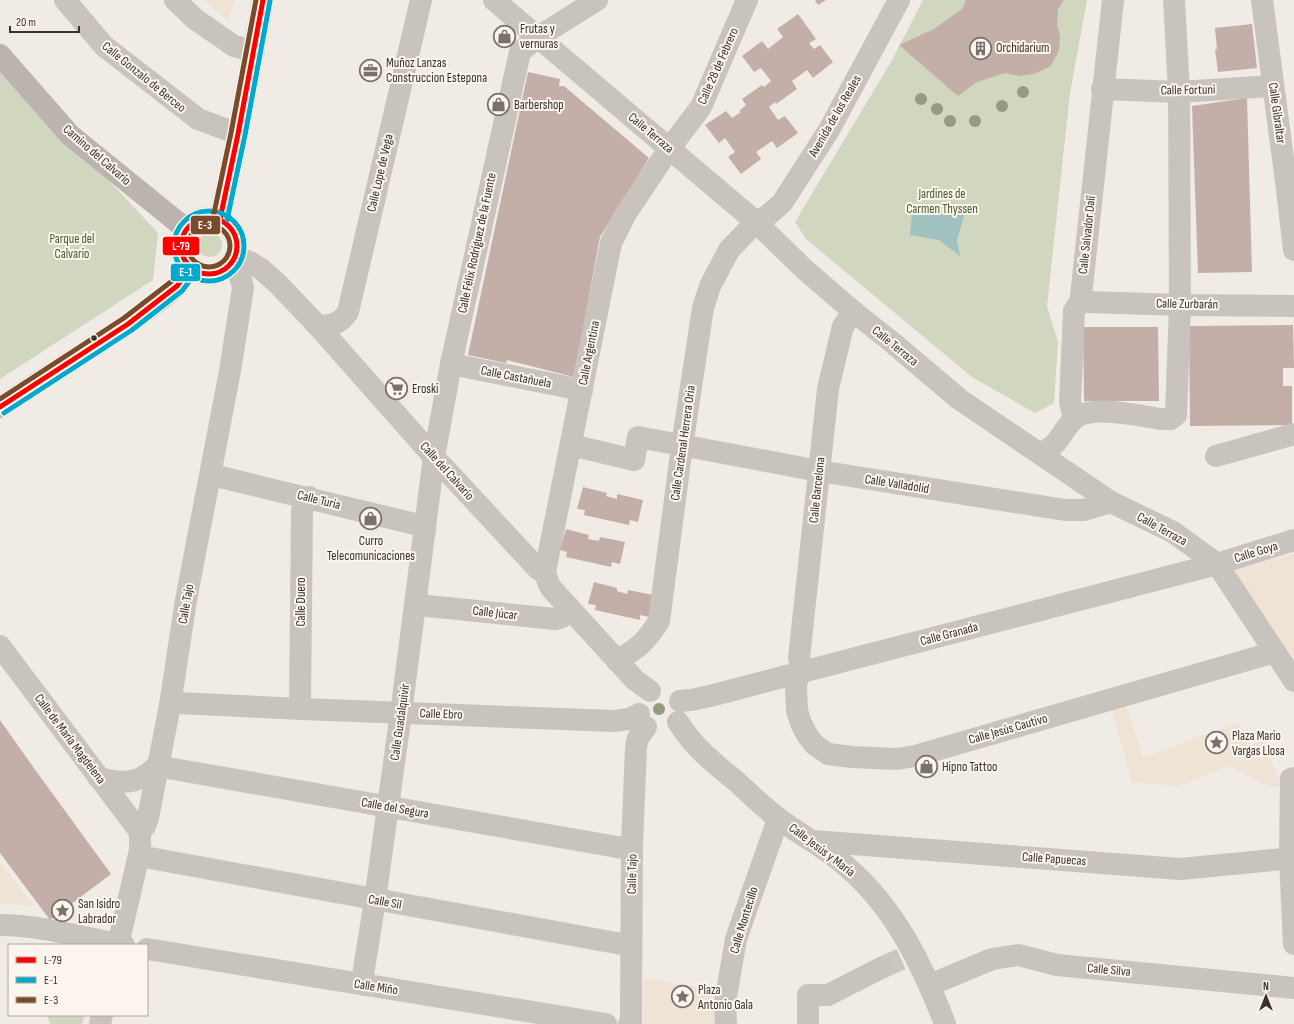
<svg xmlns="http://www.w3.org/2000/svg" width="1294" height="1024" viewBox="0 0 1294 1024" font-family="'Sofia Sans Condensed',sans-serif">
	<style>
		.green { fill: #d1d6bf }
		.plaza { fill: #eee3d5 }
		.water { fill: #a1c2c1 }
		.building { fill: #c3afa7 }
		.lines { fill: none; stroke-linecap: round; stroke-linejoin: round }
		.street-tunnel { stroke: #ccc6c0; stroke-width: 22; stroke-dasharray: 22 11; stroke-linecap: butt }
		.street { stroke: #c9c3be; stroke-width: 22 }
		.secondary { stroke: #bab3ae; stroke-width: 22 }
		.bus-1-casing { stroke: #fbf5ee; stroke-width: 8 }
		.bus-2-casing { stroke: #fbf5ee; stroke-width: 8 }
		.bus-3-casing { stroke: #fbf5ee; stroke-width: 8 }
		.bus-1 { stroke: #f00; stroke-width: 5 }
		.bus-2 { stroke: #00a9ce; stroke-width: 5 }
		.bus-3 { stroke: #7a4b2a; stroke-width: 5 }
		.tree { fill: #959b80 }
		.bus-dot { fill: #3b302b; stroke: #fbf5ee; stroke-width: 1.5 }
		.labels { text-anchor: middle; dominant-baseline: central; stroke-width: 4; stroke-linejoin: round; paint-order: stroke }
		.poi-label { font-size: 13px; fill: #3b302b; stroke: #fbf5ee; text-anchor: start }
		.street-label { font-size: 13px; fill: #3b302b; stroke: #fbf5ee }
		.park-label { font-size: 13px; fill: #4a5a2e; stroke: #fbf5ee }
		.line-badge { stroke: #fbf5ee; stroke-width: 1.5 }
		.badge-label { font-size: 11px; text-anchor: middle; font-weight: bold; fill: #fff }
	</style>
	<rect width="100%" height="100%" fill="#f0ebe5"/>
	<g class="green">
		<polygon points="923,0 1087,0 1070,93 1047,306 1058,342 1054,403 1035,413 972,377 806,239 795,222 891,62"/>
		<polygon points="0,64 158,233 153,280 0,379"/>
		<circle cx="210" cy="245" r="12"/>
		<polygon points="47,1015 85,1015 82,1024 50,1024"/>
	</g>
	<g class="plaza">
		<polygon points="204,0 235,0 228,20"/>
		<polygon points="1294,553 1294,665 1232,571"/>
		<polygon points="1123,696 1143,758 1239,722 1251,745 1264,740 1277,776 1291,779 1291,785 1270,787 1229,766 1178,786 1132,782 1109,700"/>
		<polygon points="0,862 34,906 0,903"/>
		<polygon points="644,978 720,991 718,1024 643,1024"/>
	</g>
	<polygon class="water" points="972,203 964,216 957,240 960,256 939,240 910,235 912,213 945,214"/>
	<g class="building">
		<polygon points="815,0 826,0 818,5"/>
		<polygon points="966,0 1064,0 1058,9 1057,25 1060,36 1059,50 1051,66 1034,74 1019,76 1005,73 995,76 975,83 958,96 899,45 934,29 962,9"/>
		<polygon points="798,14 816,39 809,43 814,49 820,45 833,62 813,78 807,70 792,81 797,89 776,104 775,102 769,107 778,120 785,116 798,133 777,148 772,141 756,152 761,159 741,174 728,157 735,152 725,138 719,143 705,125 726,111 732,118 741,112 739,111 746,105 742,99 762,85 764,87 771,81 761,68 754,72 742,56 762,41 768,49 783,37 777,29"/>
		<polygon points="1252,24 1257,68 1218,72 1215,50 1217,49 1215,28"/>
		<polygon points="528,72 560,79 559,86 564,86 649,158 600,237 574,377 507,360 506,363 468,355"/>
		<polygon points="1247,98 1252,272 1198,273 1192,106"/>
		<polygon points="1293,325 1294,368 1283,368 1283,386 1292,386 1292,425 1190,426 1189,326"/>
		<polygon points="1083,327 1158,327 1159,401 1084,401"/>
		<polygon points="583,487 607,493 606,496 617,499 617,494 643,500 638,522 630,520 629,525 584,515 585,510 577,509"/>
		<polygon points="566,529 589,535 588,539 599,541 600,537 625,542 620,564 612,562 611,567 566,557 567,552 560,550"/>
		<polygon points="594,582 617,588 617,591 627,594 628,590 653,595 649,617 640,615 640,620 595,610 596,605 588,604"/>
		<polygon points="0,720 36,771 111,874 50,920 0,853"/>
	</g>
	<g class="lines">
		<polyline class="street-tunnel" points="881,968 903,958"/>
		<g class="street">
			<polyline points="65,0 104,46 198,119 238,134"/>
			<polyline points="175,0 195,19 234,46 254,51"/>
			<polyline points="494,0 756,222 803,268 854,312 893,343 959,399 1111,502 1173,532 1217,564 1294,681"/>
			<polyline points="1113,0 1081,296 1085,301 1088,302 1180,305 1294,306"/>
			<polyline points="1262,0 1287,189 1294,250"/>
			<polyline points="1102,89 1179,92 1273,86"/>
			<polyline points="236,257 250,262 261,269 277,283 318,326 434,457 538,569 545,572"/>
			<polyline points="854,312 843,326 828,389 799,658 802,672 797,680 796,688 797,711 801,723 807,735 815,745 828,754 852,757 897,759 915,756 1275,652"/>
			<path d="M318,326C332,326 340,324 348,312L421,0"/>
			<polyline points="451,364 582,390"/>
			<polyline points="1074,419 1070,402 1074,311 1083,297"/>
			<polyline points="571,445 634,460 638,437 819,471 1065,510 1084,510 1111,502"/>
			<path d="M1040,453C1058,448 1062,430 1074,419C1091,404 1140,416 1161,419H1171L1176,415L1180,305L1179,92L1174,0"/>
			<polyline points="1216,456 1294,434"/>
			<polyline points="212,472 220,477 415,524 420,526 425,531"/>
			<path d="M417,600L421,604L428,606L555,619C563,618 566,615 569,607"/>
			<polyline points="0,646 140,832"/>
			<path d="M617,661C638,648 646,642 659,621L682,446L703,308L710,286L729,250L756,222L767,216L782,203L829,130L899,0"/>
			<polyline points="650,691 635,680 551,588 548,582 545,572 611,243 625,215 669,149 701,107 747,0"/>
			<polyline points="680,701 691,700 710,696 1217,564 1294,540"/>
			<polyline points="170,705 178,703 302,709 614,721 629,719 639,714"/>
			<polyline points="302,709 300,702 302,511 304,502 309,497"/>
			<path d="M678,722C694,748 714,763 737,782C750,794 763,807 778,818C800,835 826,848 847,867C895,908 923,966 945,1024"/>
			<polyline points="159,764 168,768 617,847 624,848 632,845"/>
			<path d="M98,777C112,782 131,785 144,776C150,773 155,768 159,764"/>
			<polyline points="1294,778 1291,779 1290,859 1294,944"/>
			<polyline points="813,841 1180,869 1294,858"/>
			<polyline points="139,856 627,945 631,948"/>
			<path d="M0,925C42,925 83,938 124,945"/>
			<path d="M118,945L140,850V832L145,826L148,818L170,705L186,600L230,371L243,288C241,278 239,271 230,265"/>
			<polyline points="147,949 606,1024"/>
			<polyline points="365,985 363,975 375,900 401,713 434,457 451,364 520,52 538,37 597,0"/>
			<polyline points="930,985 992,959 1018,955 1057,965 1294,988"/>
			<polyline points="100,1024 102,1015"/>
			<polyline points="629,1024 631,1022 631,1008 632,845 636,747 638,738 646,727"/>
			<polyline points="726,1024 725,1003 736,939 778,819"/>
			<polyline points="808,1024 808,995 828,995 881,968"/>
		</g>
		<g class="secondary">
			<polyline points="0,55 70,135 186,229"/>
			<circle cx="209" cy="246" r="28"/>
			<polyline points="220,219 238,134 263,0"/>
			<polyline points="0,407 128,324 164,297 177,286 191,267"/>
		</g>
		<defs>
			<g id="bus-1">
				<circle cx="209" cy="246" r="28"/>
				<polyline points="220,219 238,134 263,0"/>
				<polyline points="0,407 128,324 177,286 191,267"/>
			</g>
			<g id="bus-2">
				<circle cx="209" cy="246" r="35"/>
				<polyline points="227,220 245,135 270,1"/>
				<polyline points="4,413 132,330 182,291 197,271"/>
			</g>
			<g id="bus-3">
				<polyline points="213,218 231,133 256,0"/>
				<circle cx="209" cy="246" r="21"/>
				<polyline points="0,399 124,318 172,281 185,263"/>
			</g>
		</defs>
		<use href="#bus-1" class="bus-1-casing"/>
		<use href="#bus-2" class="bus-2-casing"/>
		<use href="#bus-3" class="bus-3-casing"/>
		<use href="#bus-1" class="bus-1"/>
		<use href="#bus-2" class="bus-2"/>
		<use href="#bus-3" class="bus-3"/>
	</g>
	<g class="tree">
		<circle cx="1023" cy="92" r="6"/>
		<circle cx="921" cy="99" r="6"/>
		<circle cx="1002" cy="106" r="6"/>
		<circle cx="937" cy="109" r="6"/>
		<circle cx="950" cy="121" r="6"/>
		<circle cx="975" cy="121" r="6"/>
		<circle cx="659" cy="709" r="6"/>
	</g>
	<defs>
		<symbol id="shop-ring" viewBox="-11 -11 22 22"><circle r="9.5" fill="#fbf5ee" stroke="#7a716c" stroke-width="1.5"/><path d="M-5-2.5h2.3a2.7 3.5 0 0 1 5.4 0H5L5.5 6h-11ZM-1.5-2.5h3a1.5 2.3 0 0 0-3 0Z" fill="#7a716c"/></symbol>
		<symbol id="building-ring" viewBox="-11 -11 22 22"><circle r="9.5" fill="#fbf5ee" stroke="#7a716c" stroke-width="1.5"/><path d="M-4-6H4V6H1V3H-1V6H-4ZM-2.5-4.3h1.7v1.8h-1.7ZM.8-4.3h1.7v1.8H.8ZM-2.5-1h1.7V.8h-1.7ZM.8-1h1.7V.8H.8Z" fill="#7a716c"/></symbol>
		<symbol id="office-ring" viewBox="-11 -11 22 22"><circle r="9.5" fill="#fbf5ee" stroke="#7a716c" stroke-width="1.5"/><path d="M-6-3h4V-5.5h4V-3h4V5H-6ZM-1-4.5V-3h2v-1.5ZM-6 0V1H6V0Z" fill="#7a716c"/></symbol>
		<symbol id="supermarket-ring" viewBox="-11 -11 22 22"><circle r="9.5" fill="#fbf5ee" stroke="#7a716c" stroke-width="1.5"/><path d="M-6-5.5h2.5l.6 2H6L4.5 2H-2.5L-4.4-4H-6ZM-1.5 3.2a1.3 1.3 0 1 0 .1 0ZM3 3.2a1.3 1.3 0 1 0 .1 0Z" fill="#7a716c"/></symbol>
		<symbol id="sight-ring" viewBox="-11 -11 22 22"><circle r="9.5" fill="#fbf5ee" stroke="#7a716c" stroke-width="1.5"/><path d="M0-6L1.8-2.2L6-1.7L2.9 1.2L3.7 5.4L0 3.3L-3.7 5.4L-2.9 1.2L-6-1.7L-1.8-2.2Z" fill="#7a716c"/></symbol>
	</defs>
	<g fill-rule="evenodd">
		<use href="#shop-ring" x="492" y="24" width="25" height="25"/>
		<use href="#building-ring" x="968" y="36" width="25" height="25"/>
		<use href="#office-ring" x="358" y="58" width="25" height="25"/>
		<use href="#shop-ring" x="486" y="92" width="25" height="25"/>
		<use href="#supermarket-ring" x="384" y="376" width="25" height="25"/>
		<use href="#shop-ring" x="358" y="506" width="25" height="25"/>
		<use href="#sight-ring" x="1204" y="730" width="25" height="25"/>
		<use href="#shop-ring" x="914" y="754" width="25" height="25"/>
		<use href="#sight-ring" x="50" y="898" width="25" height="25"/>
		<use href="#sight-ring" x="670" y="984" width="25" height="25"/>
	</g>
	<circle class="bus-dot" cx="94" cy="338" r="3.5"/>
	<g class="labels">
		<g class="poi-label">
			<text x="520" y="29">Frutas y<tspan x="520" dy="15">vernuras</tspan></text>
			<text x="996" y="48">Orchidarium</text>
			<text x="386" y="63">Muñoz Lanzas<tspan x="386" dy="15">Construccion Estepona</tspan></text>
			<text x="514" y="105">Barbershop</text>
			<text x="412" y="389">Eroski</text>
			<text x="371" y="541" text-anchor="middle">Curro<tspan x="371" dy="15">Telecomunicaciones</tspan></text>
			<text x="1232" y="736">Plaza Mario<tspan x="1232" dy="15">Vargas Llosa</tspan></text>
			<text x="942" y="767">Hipno Tattoo</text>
			<text x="78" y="904">San Isidro<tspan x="78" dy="15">Labrador</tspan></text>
			<text x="698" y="990">Plaza<tspan x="698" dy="15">Antonio Gala</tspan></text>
		</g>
		<g class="street-label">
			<text transform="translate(718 66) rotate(-66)">Calle 28 de Febrero</text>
			<text transform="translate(144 77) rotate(39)">Calle Gonzalo de Berceo</text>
			<text transform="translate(1188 90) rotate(-1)">Calle Fortuni</text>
			<text transform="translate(1277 113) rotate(82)">Calle Gibraltar</text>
			<text transform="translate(835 116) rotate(-60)">Avenida de los Reales</text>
			<text transform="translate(651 133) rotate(40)">Calle Terraza</text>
			<text transform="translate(97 155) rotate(41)">Camino del Calvario</text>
			<text transform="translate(380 173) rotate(-77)">Calle Lope de Vega</text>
			<text transform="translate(1087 235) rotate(-84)">Calle Salvador Dalí</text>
			<text transform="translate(477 243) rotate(-78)">Calle Félix Rodríguez de la Fuente</text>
			<text transform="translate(1187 304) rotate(1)">Calle Zurbarán</text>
			<text transform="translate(895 346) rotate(39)">Calle Terraza</text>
			<text transform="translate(589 353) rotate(-79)">Calle Argentina</text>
			<text transform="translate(516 377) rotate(11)">Calle Castañuela</text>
			<text transform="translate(683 443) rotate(-82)">Calle Cardenal Herrera Oria</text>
			<text transform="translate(447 471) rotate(48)">Calle del Calvario</text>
			<text transform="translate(897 484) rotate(9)">Calle Valladolid</text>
			<text transform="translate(817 490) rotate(-84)">Calle Barcelona</text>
			<text transform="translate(319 500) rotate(14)">Calle Turia</text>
			<text transform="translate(1162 529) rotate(29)">Calle Terraza</text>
			<text transform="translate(1256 552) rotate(-17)">Calle Goya</text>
			<text transform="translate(301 602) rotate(-90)">Calle Duero</text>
			<text transform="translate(186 604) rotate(-80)">Calle Tajo</text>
			<text transform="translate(495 613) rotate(6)">Calle Júcar</text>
			<text transform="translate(949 634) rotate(-15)">Calle Granada</text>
			<text transform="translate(441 714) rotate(2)">Calle Ebro</text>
			<text transform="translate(400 722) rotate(-82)">Calle Guadalquivir</text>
			<text transform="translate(1008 729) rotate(-16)">Calle Jesús Cautivo</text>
			<text transform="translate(70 739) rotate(53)">Calle de María Magdelena</text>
			<text transform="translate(395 808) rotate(10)">Calle del Segura</text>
			<text transform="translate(822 850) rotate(37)">Calle Jesús y María</text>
			<text transform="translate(1054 859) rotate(4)">Calle Papuecas</text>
			<text transform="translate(632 874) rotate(-89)">Calle Tajo</text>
			<text transform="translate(385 902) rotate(10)">Calle Sil</text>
			<text transform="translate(744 920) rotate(-73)">Calle Montecillo</text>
			<text transform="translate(1109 970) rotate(5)">Calle Silva</text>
			<text transform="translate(376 987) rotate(9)">Calle Miño</text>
		</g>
		<g class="park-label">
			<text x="942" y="194">Jardines de<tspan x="942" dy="15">Carmen Thyssen</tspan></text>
			<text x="72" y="239">Parque del<tspan x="72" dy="15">Calvario</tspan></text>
		</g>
	</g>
	<g class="line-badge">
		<rect x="190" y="215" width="31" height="20" rx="4" fill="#7a4b2a"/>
		<rect x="162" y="236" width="38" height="20" rx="4" fill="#f00"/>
		<rect x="170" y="263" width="31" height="19" rx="4" fill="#00a9ce"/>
	</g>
	<g class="badge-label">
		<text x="205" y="229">E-3</text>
		<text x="181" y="250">L-79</text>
		<text x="186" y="276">E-1</text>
	</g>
	<rect x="8" y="944" width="140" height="72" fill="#fbf5ee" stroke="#aea6a0"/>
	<rect x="16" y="957" width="20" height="6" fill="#ff0000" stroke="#aea6a0"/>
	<text x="44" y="964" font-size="12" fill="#3b302b">L-79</text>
	<rect x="16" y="977" width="20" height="6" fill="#00a9ce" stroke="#aea6a0"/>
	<text x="44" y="984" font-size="12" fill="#3b302b">E-1</text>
	<rect x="16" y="997" width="20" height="6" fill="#7a4b2a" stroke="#aea6a0"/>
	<text x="44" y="1004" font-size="12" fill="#3b302b">E-3</text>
	<g transform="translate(1266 996)" stroke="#fbf5ee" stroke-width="3" paint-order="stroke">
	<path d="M0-3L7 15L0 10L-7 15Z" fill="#3b302b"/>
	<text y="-6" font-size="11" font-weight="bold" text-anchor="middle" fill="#3b302b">N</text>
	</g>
	<path d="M10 26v6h69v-6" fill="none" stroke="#3b302b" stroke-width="2"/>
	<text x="16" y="26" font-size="12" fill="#3b302b" stroke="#fbf5ee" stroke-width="3" paint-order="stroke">20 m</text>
</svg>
